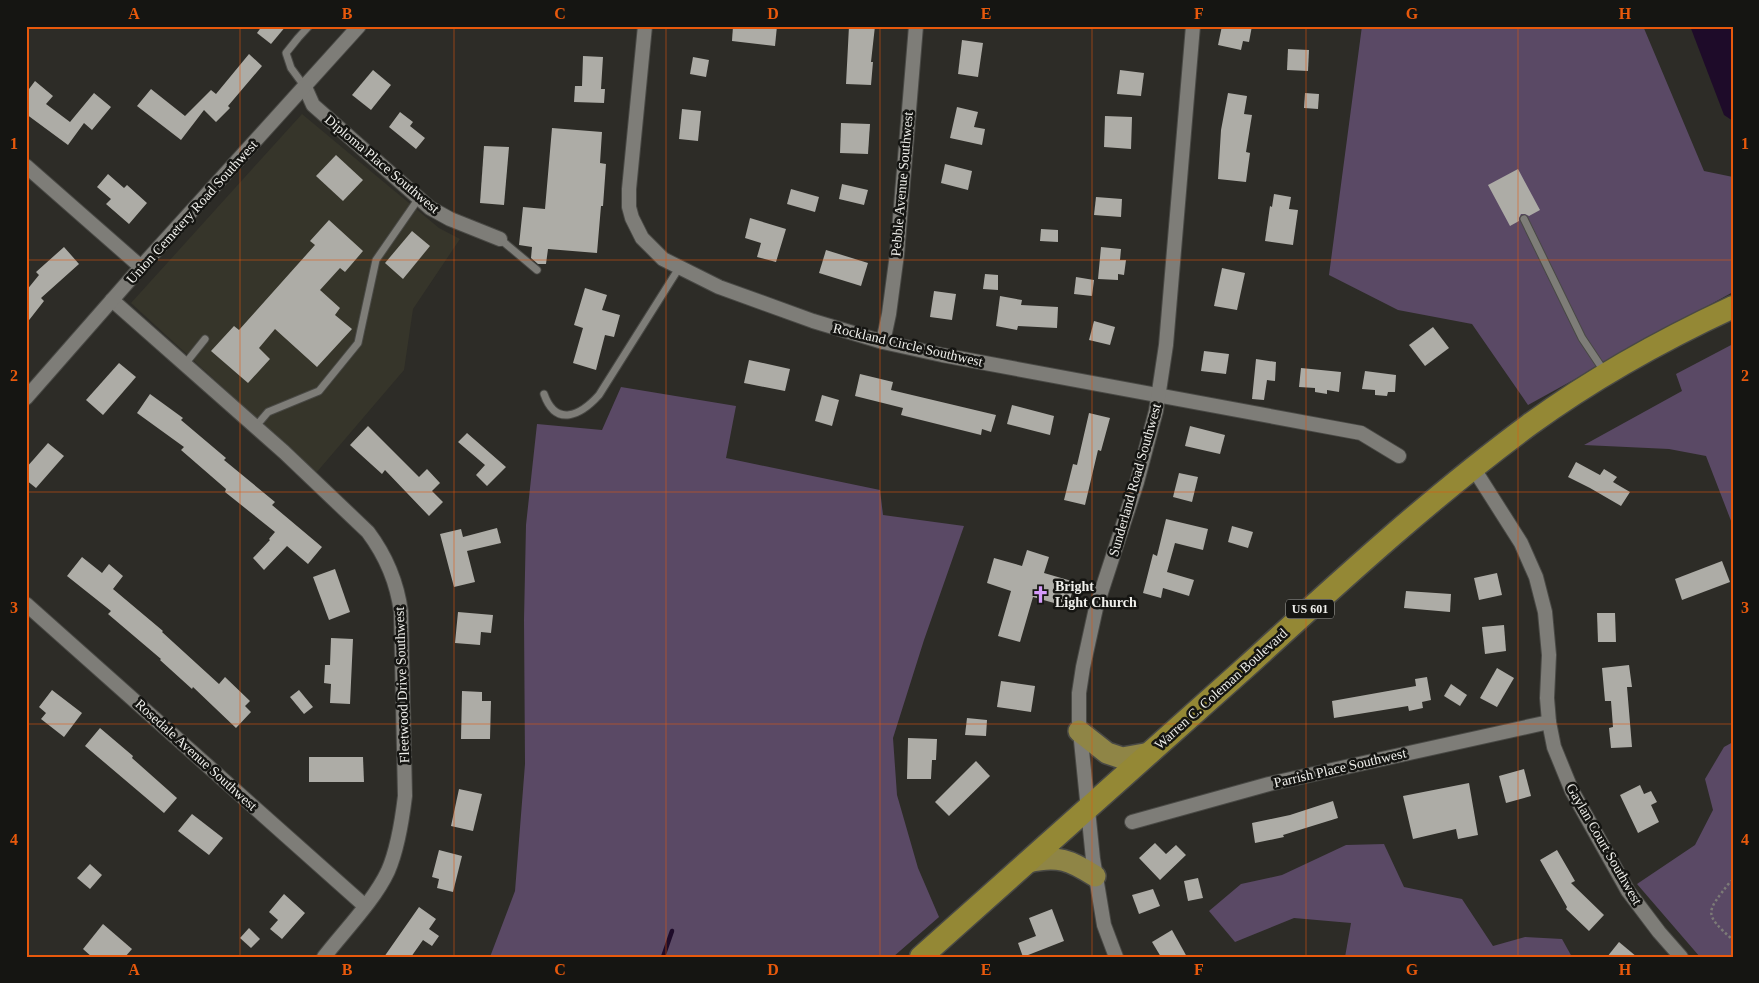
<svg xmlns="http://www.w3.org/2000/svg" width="1759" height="983" viewBox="0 0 1759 983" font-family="Georgia,serif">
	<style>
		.built { fill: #36352a }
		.green { fill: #5a4965 }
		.water { fill: #1e0b29 }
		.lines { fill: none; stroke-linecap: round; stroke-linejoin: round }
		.stream { stroke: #1e0b29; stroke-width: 4.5 }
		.building { fill: #adaca6 }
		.service-casing { stroke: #494945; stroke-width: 9 }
		.minor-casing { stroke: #494945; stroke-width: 16 }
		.primary-casing { stroke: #494945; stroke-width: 24 }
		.trunk-casing { stroke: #494945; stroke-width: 25 }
		.path { stroke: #7c7b77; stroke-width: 2.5; stroke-dasharray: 2.5 2.5; stroke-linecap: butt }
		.service { stroke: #7e7d78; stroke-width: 7 }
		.minor { stroke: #7e7d78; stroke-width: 14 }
		.primary { stroke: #8f8546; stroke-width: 21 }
		.trunk { stroke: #948835; stroke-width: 22 }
		.grid { fill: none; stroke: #e8590c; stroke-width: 1; stroke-opacity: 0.55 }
		.labels { text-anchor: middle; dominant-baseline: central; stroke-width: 5; stroke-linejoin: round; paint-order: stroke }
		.shield { fill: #151512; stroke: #aeaeaa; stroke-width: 1 }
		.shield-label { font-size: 12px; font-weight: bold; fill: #efefeb }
		.street-label { font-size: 14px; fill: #efefeb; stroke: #151512 }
		.poi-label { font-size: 14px; font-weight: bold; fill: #efefeb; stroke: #151512; text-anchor: start }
		.neatline { fill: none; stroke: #e8590c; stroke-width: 2 }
		.grid-label { font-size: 16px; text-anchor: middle; font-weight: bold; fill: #e8590c }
	</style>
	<rect width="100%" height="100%" fill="#2d2c27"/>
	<polygon class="built" points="302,114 439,228 460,239 413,309 404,370 316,473 131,303"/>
	<g class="green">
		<polygon points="1362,26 1643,26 1704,171 1733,177 1733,292 1528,405 1472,324 1398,310 1329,275"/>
		<polygon points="1733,344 1733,526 1706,456 1669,449 1584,445 1682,391 1676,374"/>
		<polygon points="621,387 736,406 726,458 880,490 883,515 964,526 924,640 893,738 897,795 918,868 939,917 893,957 490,957 515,891 525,764 524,620 526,525 537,424 602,430"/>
		<polygon points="1733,742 1733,957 1700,957 1637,884 1695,845 1713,810 1705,779 1724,747"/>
		<polygon points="1384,844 1404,887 1462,899 1493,946 1525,937 1562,939 1572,957 1345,957 1351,923 1294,918 1235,942 1209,911 1241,884 1282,875 1346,845"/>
	</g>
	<polygon class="water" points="1690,26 1733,27 1733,121 1724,115"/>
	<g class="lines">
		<polyline class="stream" points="663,957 672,931"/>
	</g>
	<g class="building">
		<polygon points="262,26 286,26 271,44 257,33"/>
		<polygon points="733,26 777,26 775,46 732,41"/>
		<polygon points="849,26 875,26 871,62 873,62 871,85 846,84"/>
		<polygon points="1222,26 1252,26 1249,42 1243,41 1241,50 1218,45"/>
		<polygon points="962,40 983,43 978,77 958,74"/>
		<polygon points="1288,49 1309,50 1308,71 1287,70"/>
		<polygon points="249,54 262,66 228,106 230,108 216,122 204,110 181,140 137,106 151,89 185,116 211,90 216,94"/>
		<polygon points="583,56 603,57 601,89 605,89 604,103 574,102 575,86 582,86"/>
		<polygon points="693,57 709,60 706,77 690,74"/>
		<polygon points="373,70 391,85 371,110 352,95"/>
		<polygon points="1120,70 1144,73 1141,96 1117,94"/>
		<polygon points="35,81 53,96 46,104 70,122 94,93 111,107 92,130 84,123 68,145 26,114 26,93"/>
		<polygon points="1228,93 1247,96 1244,114 1252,115 1246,152 1250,153 1246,182 1218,179 1221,130"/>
		<polygon points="1305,93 1319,94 1318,109 1304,108"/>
		<polygon points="957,107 978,112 974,127 985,129 982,145 950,138"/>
		<polygon points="682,109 701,111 698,141 679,139"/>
		<polygon points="400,112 413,122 410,126 425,138 416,149 389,127"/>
		<polygon points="1105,116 1132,117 1131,149 1104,147"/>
		<polygon points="841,123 870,124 868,154 840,153"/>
		<polygon points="552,128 602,132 600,163 606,164 603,206 601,206 597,253 548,249 546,264 538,264 531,258 532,247 519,245 523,207 545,209"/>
		<polygon points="484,146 509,147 504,205 480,203"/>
		<polygon points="336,155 363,180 343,201 316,176"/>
		<polygon points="945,164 972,171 968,190 941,183"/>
		<polygon points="1518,169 1540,210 1529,216 1525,214 1521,214 1519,218 1519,221 1510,226 1488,185"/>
		<polygon points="108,174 124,188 127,185 147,203 129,224 106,204 111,199 97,187"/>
		<polygon points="842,184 868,190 864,205 839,199"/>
		<polygon points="791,189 819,197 815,212 787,204"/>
		<polygon points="1274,194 1291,197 1289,209 1298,210 1293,245 1265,241 1270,206 1272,207"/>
		<polygon points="1096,197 1122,199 1121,217 1094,215"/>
		<polygon points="750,218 786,229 776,262 757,257 761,243 745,238"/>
		<polygon points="329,220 363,251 345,272 340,268 320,290 340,308 335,315 352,329 317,367 275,329 259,348 270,359 248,383 211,351 234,326 239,330 315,245 310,241"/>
		<polygon points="1041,229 1058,230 1058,242 1040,241"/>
		<polygon points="412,231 430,246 403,279 385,263"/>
		<polygon points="64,247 79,264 41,298 44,301 26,324 26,291 39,275 36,272"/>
		<polygon points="1101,247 1121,249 1120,260 1126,260 1124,275 1118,274 1118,280 1098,279"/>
		<polygon points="826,250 868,263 861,286 819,273"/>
		<polygon points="1222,268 1245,273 1237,310 1214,306"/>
		<polygon points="985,274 998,275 998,290 983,289"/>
		<polygon points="1076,277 1094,280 1092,296 1074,294"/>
		<polygon points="585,288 607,295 602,310 620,315 614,337 605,335 596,370 573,363 583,328 574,325"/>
		<polygon points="934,291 956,294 952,320 930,317"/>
		<polygon points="1000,296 1022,300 1021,305 1058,307 1057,328 1018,326 1017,330 996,326"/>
		<polygon points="1094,321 1115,327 1110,345 1089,340"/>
		<polygon points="1433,327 1449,348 1425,366 1409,345"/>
		<polygon points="1204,351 1229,354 1226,374 1201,371"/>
		<polygon points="1256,359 1276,362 1275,381 1267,380 1264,400 1252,399"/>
		<polygon points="749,360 790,369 785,391 744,383"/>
		<polygon points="119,363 136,377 103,415 86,400"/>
		<polygon points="1301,368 1341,372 1339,392 1327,390 1327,394 1315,392 1315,388 1299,387"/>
		<polygon points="1365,371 1396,375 1395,392 1388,392 1387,396 1375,395 1375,390 1362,389"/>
		<polygon points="860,374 893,382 891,390 996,415 991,432 982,429 981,435 901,415 903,408 855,396"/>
		<polygon points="150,394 183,418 181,420 226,458 224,460 275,502 272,505 322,547 308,564 287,546 264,570 253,558 270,540 269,539 275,532 225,492 226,489 181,450 184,447 137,413"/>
		<polygon points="822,395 839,400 832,426 815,421"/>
		<polygon points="1012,405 1054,416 1050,435 1007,424"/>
		<polygon points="1089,413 1110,418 1101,451 1098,450 1085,505 1064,500 1073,464 1077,465"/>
		<polygon points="368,426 419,477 427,469 440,483 432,491 443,502 429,516 385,470 382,474 350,445"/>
		<polygon points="1190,426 1225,435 1220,454 1185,446"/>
		<polygon points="467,433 506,467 487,486 476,475 485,465 458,442"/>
		<polygon points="48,443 64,456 36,488 26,480 26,468"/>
		<polygon points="1576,462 1600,475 1604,469 1617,477 1613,482 1630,492 1621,506 1590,488 1568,477"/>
		<polygon points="1179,473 1198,477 1192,502 1173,497"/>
		<polygon points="1166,519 1208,529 1203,550 1175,543 1167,572 1194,580 1189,596 1163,588 1161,598 1143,593 1153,554 1157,556"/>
		<polygon points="1232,526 1253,532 1248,548 1228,542"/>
		<polygon points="497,528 501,543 467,551 475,582 454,587 440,534 461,529 463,537"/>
		<polygon points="1027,550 1049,557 1044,573 1075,582 1068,607 1033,597 1020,642 998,636 1011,591 987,583 994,558 1022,566"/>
		<polygon points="82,557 102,573 109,564 123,576 113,589 163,631 162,632 219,684 225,677 250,701 245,706 251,712 236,728 193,687 192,689 160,660 161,659 108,614 111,611 67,576"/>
		<polygon points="1722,561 1730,582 1682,600 1675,579"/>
		<polygon points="335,569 350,612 329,620 313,577"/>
		<polygon points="1497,573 1502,595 1479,600 1474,578"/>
		<polygon points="1406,591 1451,594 1450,612 1404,608"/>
		<polygon points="458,612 493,615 491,633 481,632 480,645 455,643"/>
		<polygon points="1597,613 1615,613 1616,642 1598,642"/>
		<polygon points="1504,625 1506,651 1485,654 1482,627"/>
		<polygon points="331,638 353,639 350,704 330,703 331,684 324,683 325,665 330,665"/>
		<polygon points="1629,665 1632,687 1627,687 1632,747 1611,748 1609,728 1613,727 1611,701 1605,701 1602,668"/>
		<polygon points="1497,668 1514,678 1497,707 1480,698"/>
		<polygon points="1427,677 1431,700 1422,702 1423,708 1409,711 1408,706 1334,718 1332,701 1416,686 1415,679"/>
		<polygon points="1001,681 1035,686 1031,712 997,707"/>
		<polygon points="1451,684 1467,695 1460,706 1444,696"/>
		<polygon points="52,690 82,713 64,737 41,719 46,713 39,707"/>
		<polygon points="299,690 313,707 304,714 290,697"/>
		<polygon points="462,691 482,692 482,701 491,701 490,739 461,739"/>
		<polygon points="967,718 987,720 986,736 965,735"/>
		<polygon points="100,728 133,756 132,758 177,798 164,813 85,746"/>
		<polygon points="908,738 937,739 936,760 932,760 931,779 907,779"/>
		<polygon points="309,757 363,757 364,782 309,782"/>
		<polygon points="976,761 990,776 949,816 935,802"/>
		<polygon points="1524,769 1531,796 1506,803 1499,776"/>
		<polygon points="1469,783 1478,835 1458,839 1456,829 1413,839 1403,796"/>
		<polygon points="1640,785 1644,794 1651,791 1657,802 1651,805 1659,822 1638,833 1620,795"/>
		<polygon points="459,789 482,794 473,831 451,826"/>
		<polygon points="1333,801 1338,818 1283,835 1284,837 1255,843 1252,823 1290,815"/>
		<polygon points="192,814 223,838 209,855 178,831"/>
		<polygon points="1155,843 1166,854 1176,845 1186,855 1160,880 1139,858"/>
		<polygon points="439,850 462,856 453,892 437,888 439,879 432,877"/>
		<polygon points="1557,850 1575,881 1571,883 1604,915 1589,931 1566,909 1567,907 1540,860"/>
		<polygon points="90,864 102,875 90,889 77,878"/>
		<polygon points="1198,878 1203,898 1188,901 1184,881"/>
		<polygon points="1153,889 1160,906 1139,914 1132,895"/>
		<polygon points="284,894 305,913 282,939 270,929 278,920 269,912"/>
		<polygon points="419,907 436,919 429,929 439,936 432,946 423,940 411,957 384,957"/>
		<polygon points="1052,909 1064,941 1023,957 1018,943 1036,936 1029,918"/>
		<polygon points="103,924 132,949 125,957 92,957 83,949"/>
		<polygon points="249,928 260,939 251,948 240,938"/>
		<polygon points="1172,930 1187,957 1161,957 1152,942"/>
		<polygon points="1619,942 1637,957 1607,957"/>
	</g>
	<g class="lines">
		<defs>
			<g id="service">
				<polyline points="305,87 291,68 286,53 298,38 309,26"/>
				<polyline points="1524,219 1582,338 1604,371"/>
				<polyline points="500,239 537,270"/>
				<polyline points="185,364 205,339"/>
				<path d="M544,394C556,428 581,415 599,395L679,268"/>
				<polyline points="256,426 268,412 319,391 358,343 376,260 419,198"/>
			</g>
			<g id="minor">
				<polyline points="645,26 629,189 629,207 632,218 642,238 663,259 719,287 813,321 883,342 942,355 1361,433 1399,456"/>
				<polyline points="305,87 313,105 430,208 450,219 500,239"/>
				<polyline points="26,166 141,267"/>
				<path d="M112,300L284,452L368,532C386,556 397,582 401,612L405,796C402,821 398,848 388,871C374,901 344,931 324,957"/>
				<polyline points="883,342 889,314 897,254 916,26"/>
				<polyline points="26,398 141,267 359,26"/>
				<polyline points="1474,469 1521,543 1536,577 1545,612 1549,655 1547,698 1549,722 1554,747 1572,791 1628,891 1659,932 1681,957"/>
				<polyline points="26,604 365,906"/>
				<polyline points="1132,822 1269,784 1549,722"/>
				<polyline points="1116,957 1104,925 1093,859 1079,721 1079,693 1083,667 1096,608 1137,482 1156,411 1166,345 1193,26"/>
			</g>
			<g id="primary">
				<polyline points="1079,731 1107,753 1122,758 1150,753"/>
				<path d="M1028,862C1058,855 1070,860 1095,876"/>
			</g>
			<path id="trunk" d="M921,957C1030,861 1138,764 1246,667C1337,584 1429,499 1529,425C1592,379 1662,340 1733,307"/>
		</defs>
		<use href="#service" class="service-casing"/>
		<use href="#minor" class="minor-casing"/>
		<use href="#primary" class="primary-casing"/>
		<use href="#trunk" class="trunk-casing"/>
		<path class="path" d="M1733,880L1730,882C1706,913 1703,913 1733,940"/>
		<use href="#service" class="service"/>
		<use href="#minor" class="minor"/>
		<use href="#primary" class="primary"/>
		<use href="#trunk" class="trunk"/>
	</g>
	<path class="grid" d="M240,26V957M454,26V957M666,26V957M880,26V957M1092,26V957M1306,26V957M1518,26V957M26,260H1733M26,492H1733M26,724H1733"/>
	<defs>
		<symbol id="church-bare" viewBox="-9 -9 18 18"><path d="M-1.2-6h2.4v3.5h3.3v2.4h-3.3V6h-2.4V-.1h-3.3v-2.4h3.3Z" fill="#d59bfa" stroke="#151512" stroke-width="2.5" paint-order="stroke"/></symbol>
	</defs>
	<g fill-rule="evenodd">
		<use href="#church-bare" x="1028" y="582" width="25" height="25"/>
	</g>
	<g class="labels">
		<rect class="shield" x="1286" y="599.5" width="48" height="19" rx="4"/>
		<g class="shield-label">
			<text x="1310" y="609">US 601</text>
		</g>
		<g class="street-label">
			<text transform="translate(382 164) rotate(40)">Diploma Place Southwest</text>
			<text transform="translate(902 184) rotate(-85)">Pebble Avenue Southwest</text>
			<text transform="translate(192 212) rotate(-48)">Union Cemetery Road Southwest</text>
			<text transform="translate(908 345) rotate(13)">Rockland Circle Southwest</text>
			<text transform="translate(1135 480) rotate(-74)">Sunderland Road Southwest</text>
			<text transform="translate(402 685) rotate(-92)">Fleetwood Drive Southwest</text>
			<text transform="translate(1221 689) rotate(-42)">Warren C. Coleman Boulevard</text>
			<text transform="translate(196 755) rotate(42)">Rosedale Avenue Southwest</text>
			<text transform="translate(1340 768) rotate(-13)">Parrish Place Southwest</text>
			<text transform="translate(1604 844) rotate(60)">Gaylan Court Southwest</text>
		</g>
		<g class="poi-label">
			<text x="1055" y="586">Bright<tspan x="1055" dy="16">Light Church</tspan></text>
		</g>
	</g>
	<rect width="1759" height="983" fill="none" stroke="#151512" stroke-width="55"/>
	<rect x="28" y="28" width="1704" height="928" class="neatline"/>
	<g class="grid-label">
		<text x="134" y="19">A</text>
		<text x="347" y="19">B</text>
		<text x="560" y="19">C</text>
		<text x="773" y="19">D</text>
		<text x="986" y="19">E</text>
		<text x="1199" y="19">F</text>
		<text x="1412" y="19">G</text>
		<text x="1625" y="19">H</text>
		<text x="14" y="149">1</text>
		<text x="1745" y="149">1</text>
		<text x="14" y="381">2</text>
		<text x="1745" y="381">2</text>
		<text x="14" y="613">3</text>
		<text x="1745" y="613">3</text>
		<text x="14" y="845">4</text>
		<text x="1745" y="845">4</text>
		<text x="134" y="975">A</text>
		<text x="347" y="975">B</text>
		<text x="560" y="975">C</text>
		<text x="773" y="975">D</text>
		<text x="986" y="975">E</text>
		<text x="1199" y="975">F</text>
		<text x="1412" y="975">G</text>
		<text x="1625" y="975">H</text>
	</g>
</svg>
